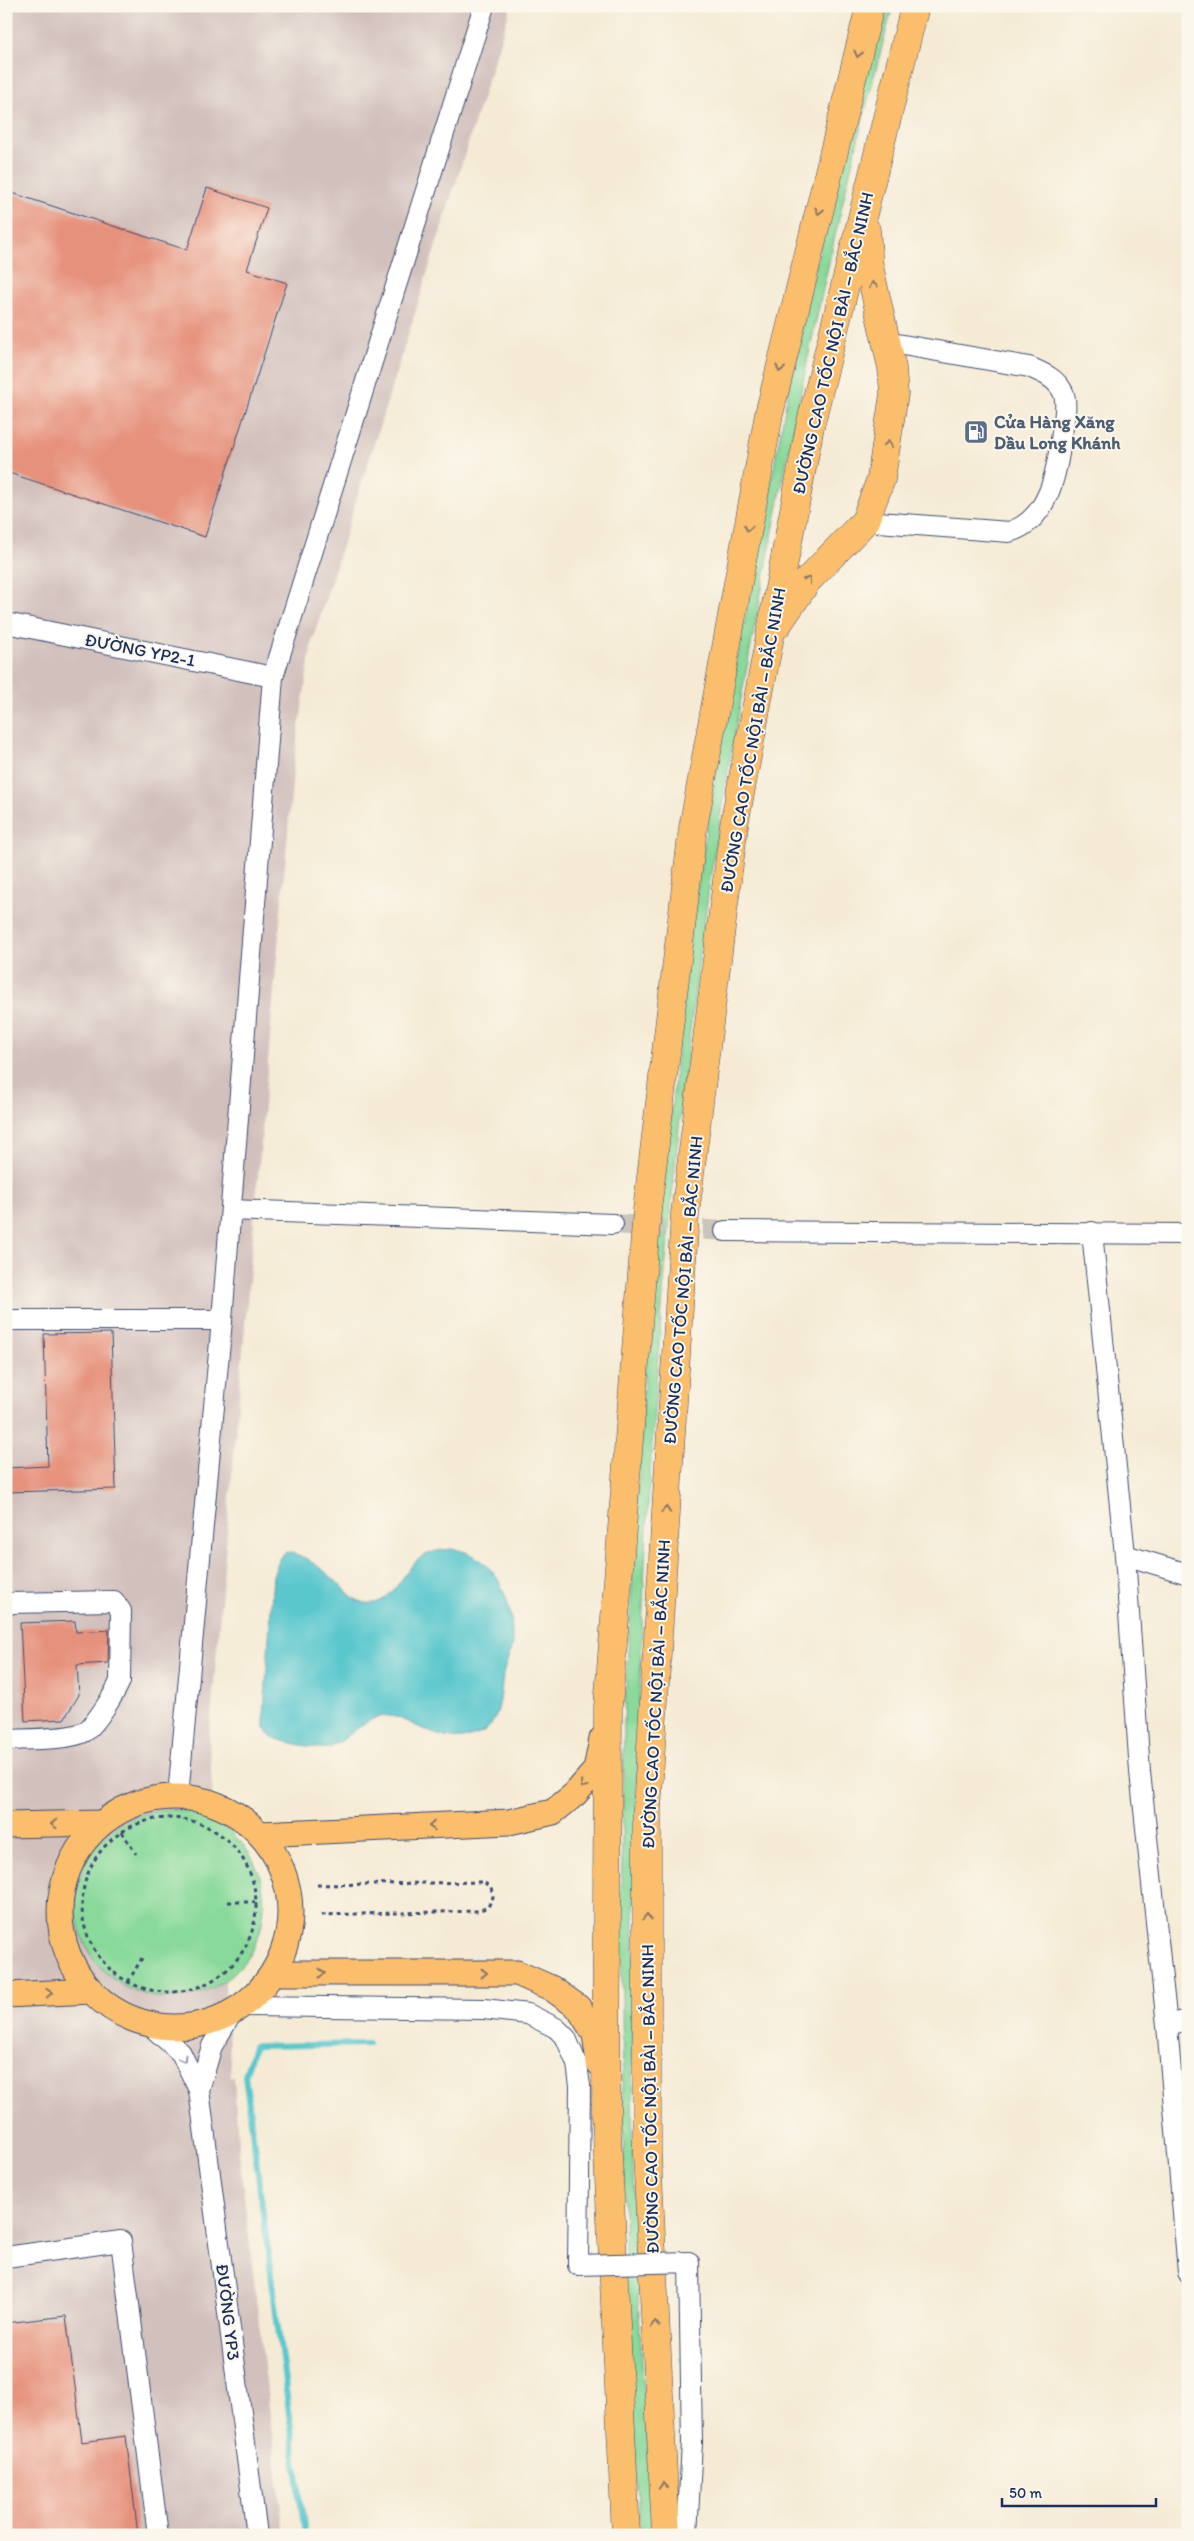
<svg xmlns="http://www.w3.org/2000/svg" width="1194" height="2541" viewBox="0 0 1194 2541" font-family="Itim,sans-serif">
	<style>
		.industrial { fill: #d1c0bc }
		.green { fill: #88d99a; stroke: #52847c }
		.water { fill: #5ac7cd; stroke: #3a7b96 }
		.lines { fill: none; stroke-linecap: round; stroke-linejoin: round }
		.stream { stroke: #5ac7cd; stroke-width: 6 }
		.building { fill: #e6917c }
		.minor-tunnel { stroke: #c9c5bd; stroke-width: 20; stroke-dasharray: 20 10; stroke-linecap: butt }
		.minor-casing { stroke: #3c4b70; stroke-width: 22 }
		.major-casing { stroke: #3c4b70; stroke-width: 27 }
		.highway-casing { stroke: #3c4b70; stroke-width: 29 }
		.path { stroke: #3c4b70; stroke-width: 3; stroke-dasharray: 4 4; stroke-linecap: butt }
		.minor { stroke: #fff; stroke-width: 20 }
		.major { stroke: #fabe6d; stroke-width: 25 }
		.highway { stroke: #fabe6d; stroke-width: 28 }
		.minor-bridge-casing { stroke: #3c4b70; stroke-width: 22; stroke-linecap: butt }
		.minor-bridge { stroke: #fff; stroke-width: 20 }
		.oneway { stroke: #8a7666 }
		.oneway2 { stroke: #8d97ae }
		.labels { text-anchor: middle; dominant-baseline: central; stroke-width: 4; stroke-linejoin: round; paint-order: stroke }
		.street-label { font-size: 18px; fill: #1b2f5e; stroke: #fbf7ec }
		.service-label { font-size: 18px; font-weight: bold; fill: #4e5e75; stroke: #fbf7ec; text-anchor: start }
	</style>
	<rect width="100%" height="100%" fill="#fbf7ec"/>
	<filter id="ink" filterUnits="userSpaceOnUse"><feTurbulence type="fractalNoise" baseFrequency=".02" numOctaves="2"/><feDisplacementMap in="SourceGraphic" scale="10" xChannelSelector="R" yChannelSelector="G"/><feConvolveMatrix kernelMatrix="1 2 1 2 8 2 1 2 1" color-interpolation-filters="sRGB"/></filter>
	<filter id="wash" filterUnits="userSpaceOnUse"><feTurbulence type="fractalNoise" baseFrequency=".0096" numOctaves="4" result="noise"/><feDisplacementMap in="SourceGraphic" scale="20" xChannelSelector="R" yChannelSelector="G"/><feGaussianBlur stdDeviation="1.12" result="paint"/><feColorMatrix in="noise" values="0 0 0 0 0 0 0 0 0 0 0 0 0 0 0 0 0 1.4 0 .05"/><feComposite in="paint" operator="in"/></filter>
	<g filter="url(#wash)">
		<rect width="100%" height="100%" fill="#f5ebd5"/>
		<polygon class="industrial" points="6,6 511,6 312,642 294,761 209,1740 231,2077 234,2077 238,2144 284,2535 6,2535"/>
		<g class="green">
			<path d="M879,6H893C845,179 807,355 773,531C748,661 722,791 704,923C661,1236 640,1552 635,1869C633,1971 631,2074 633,2176C636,2296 646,2415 654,2535H640L625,2289L621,1899L624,1720L647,1335L692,917L717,766L800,330Z"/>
			<circle cx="170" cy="1904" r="94"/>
		</g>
		<path class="water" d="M452,1549C496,1554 513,1600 512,1639C512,1652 505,1664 503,1676C500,1695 501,1715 487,1729C481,1735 471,1737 462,1738C430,1741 405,1713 384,1716C361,1719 349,1739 329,1748C322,1750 277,1741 271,1736C264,1730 264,1723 264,1715L273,1576L280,1557L286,1552C303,1553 325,1571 338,1583C347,1590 353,1601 365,1603C393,1608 403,1568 422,1557C432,1551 441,1550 452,1549Z"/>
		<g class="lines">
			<polyline class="stream" points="305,2535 245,2075 254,2047 258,2046 368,2044"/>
		</g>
		<g id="blocks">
			<g class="building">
				<polygon points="207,188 267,208 247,270 287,283 205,537 6,472 6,191 187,250"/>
				<polygon points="111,1333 116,1489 6,1492 6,1468 48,1466 44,1334"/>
				<polygon points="75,1621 76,1632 109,1630 108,1663 77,1665 79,1695 64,1719 25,1721 20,1623"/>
				<polygon points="66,2316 82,2442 126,2436 138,2535 6,2535 6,2323"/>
			</g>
		</g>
	</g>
	<g filter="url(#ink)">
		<use href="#blocks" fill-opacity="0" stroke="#3c4b70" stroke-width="1"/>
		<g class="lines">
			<polyline class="minor-tunnel" points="613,1224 725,1231"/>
			<defs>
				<g id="minor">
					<path d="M865,521L1009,532C1050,520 1057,470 1062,433C1064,421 1068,403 1063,392C1056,378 1043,373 1029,367L886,342"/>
					<polyline points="6,623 273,677"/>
					<polyline points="231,1210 613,1224"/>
					<polyline points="725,1231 1188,1234"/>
					<polyline points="1092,1232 1125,1555 1140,1772 1167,2025 1188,2272"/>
					<polyline points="6,1320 222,1320"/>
					<polyline points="1125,1555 1188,1574"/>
					<path d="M6,1606L11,1603L114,1601L121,1611L120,1681C115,1693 95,1726 84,1732C70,1740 24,1739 6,1740"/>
					<polyline points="178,1796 222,1320 273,677 484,6"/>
					<polyline points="242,2006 484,2009 528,2014 556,2028 566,2038 577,2064 580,2086"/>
					<polyline points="149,2024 181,2053 199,2090 212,2046 232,2013"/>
					<polyline points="1167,2025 1188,2020"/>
					<polyline points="199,2090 257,2535"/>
					<polyline points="6,2257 121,2241 158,2535"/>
					<polyline points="687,2535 692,2443"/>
				</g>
				<g id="major">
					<circle cx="175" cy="1912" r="115"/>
					<polyline points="6,1825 101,1823"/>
					<polyline points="261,1834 509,1822 553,1812 575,1794 596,1770 602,1739"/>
					<polyline points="273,1973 517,1973 551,1988 578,2007 595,2034 599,2063"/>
					<polyline points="6,1995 92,1991"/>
				</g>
				<g id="highway">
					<polyline points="777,625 807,581 865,521 881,479 894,394 892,368 869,266 866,230"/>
					<polyline points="626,2535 606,2114 608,1707 647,1210 693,828 769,414 870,6"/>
					<polyline points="666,2535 647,2154 647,1809 685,1214 734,825 810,426 915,6"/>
				</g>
			</defs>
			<use href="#minor" class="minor-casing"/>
			<use href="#major" class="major-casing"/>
			<use href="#highway" class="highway-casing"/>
			<g class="path">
				<circle cx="169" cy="1905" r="87"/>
				<polyline points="122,1832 136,1854"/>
				<polyline points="317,1885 483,1882 491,1887 493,1897 488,1907 478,1911 318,1915"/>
				<polyline points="228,1902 255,1902"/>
				<polyline points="128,1982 142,1958"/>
			</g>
			<use href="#minor" class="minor"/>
			<use href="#major" class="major"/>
			<use href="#highway" class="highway"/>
			<defs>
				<polyline id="minor-bridge" points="580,2086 578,2265 689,2262 692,2443"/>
			</defs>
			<use href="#minor-bridge" class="minor-bridge-casing"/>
			<use href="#minor-bridge" class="minor-bridge"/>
		</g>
		<defs><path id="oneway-chevron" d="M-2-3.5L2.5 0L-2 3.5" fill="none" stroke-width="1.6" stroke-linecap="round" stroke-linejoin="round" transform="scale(1.25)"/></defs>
		<g class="oneway">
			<use href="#oneway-chevron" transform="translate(858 54) rotate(104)"/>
			<use href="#oneway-chevron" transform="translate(819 211) rotate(104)"/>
			<use href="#oneway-chevron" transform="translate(873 285) rotate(-103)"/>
			<use href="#oneway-chevron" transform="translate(780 369) rotate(104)"/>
			<use href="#oneway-chevron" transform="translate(888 444) rotate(-82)"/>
			<use href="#oneway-chevron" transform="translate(748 528) rotate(100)"/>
			<use href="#oneway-chevron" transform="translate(808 580) rotate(-52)"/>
			<use href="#oneway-chevron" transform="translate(666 1510) rotate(-86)"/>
			<use href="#oneway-chevron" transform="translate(583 1785) rotate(130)"/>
			<use href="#oneway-chevron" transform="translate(54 1824) rotate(178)"/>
			<use href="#oneway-chevron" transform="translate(432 1826) rotate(177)"/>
			<use href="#oneway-chevron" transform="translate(647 1917) rotate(-90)"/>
			<use href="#oneway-chevron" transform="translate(322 1973)"/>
			<use href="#oneway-chevron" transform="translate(484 1973)"/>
			<use href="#oneway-chevron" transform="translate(49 1993) rotate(-2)"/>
			<use href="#oneway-chevron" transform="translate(655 2324) rotate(-93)"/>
			<use href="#oneway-chevron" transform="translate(663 2486) rotate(-93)"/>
		</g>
		<use class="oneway2" href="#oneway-chevron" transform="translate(183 2059) rotate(60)"/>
	</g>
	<defs>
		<symbol id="fuel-square" viewBox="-11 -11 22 22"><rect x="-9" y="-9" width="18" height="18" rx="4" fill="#5c6f8a" stroke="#fbf7ec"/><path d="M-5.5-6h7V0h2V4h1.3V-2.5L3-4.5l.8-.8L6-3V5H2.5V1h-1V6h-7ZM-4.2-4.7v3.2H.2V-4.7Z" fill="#fff"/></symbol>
	</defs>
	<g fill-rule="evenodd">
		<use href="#fuel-square" x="962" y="418" width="28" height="28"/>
	</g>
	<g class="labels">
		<g class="street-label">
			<text transform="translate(833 343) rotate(-77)">ĐƯỜNG CAO TỐC NỘI BÀI – BẮC NINH</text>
			<text transform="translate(140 650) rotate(11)">ĐƯỜNG YP2-1</text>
			<text transform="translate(753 740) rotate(-80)">ĐƯỜNG CAO TỐC NỘI BÀI – BẮC NINH</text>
			<text transform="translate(683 1290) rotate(-85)">ĐƯỜNG CAO TỐC NỘI BÀI – BẮC NINH</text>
			<text transform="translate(656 1694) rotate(-87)">ĐƯỜNG CAO TỐC NỘI BÀI – BẮC NINH</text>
			<text transform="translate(650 2099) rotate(-91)">ĐƯỜNG CAO TỐC NỘI BÀI – BẮC NINH</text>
			<text transform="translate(228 2312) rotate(83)">ĐƯỜNG YP3</text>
		</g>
		<g class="service-label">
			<text x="994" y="422">Cửa Hàng Xăng<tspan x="994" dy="21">Dầu Long Khánh</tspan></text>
		</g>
	</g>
	<rect width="1194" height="2541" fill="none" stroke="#fbf7ec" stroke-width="25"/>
	<path d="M1002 2498v8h154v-8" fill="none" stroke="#1b2f5e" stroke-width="2.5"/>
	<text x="1009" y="2498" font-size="15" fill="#1b2f5e" stroke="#fbf7ec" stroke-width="4" paint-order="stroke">50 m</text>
</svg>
